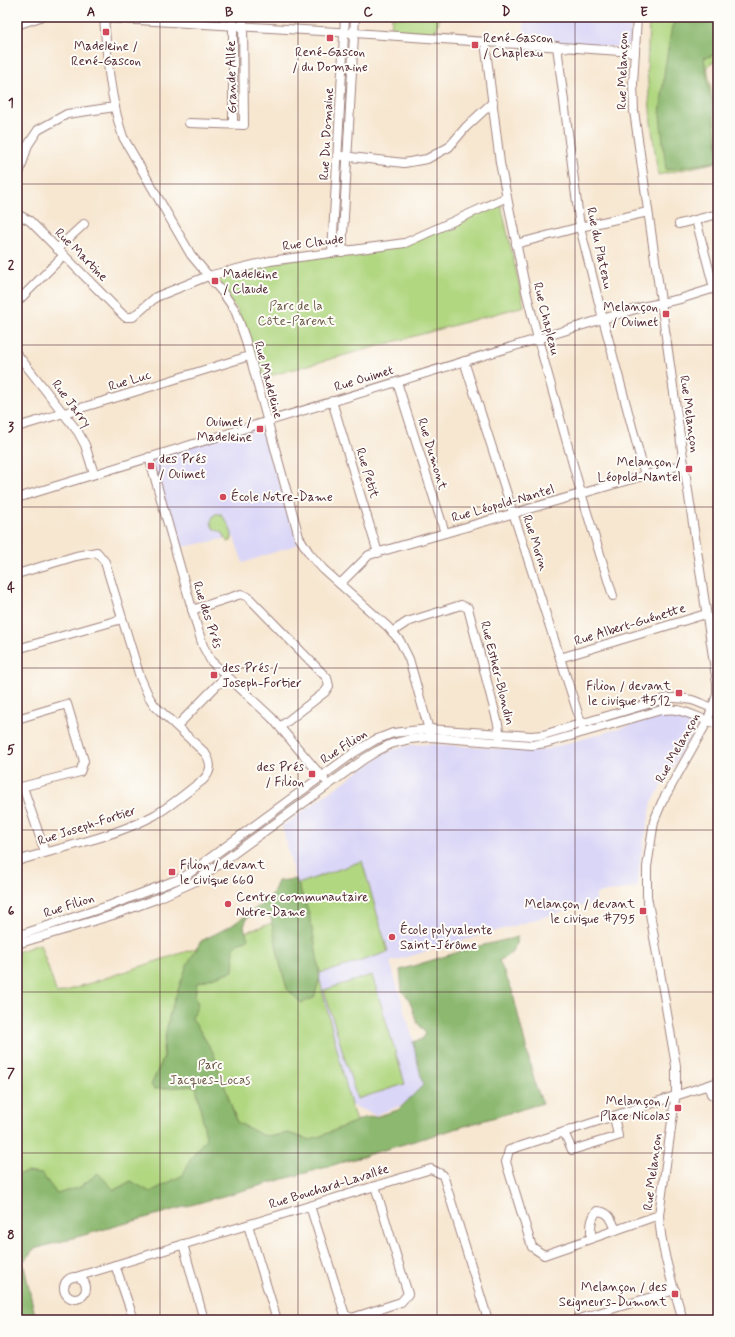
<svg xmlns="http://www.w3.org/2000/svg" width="735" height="1337" viewBox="0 0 735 1337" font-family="Mynerve,sans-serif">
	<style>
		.built { fill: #dad6f7 }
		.green { fill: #b1d781; stroke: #7e7b56 }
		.forest { fill: #8cb86f; stroke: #6b6c4d }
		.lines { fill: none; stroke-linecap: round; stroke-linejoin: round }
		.minor-casing { stroke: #a0837e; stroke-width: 10 }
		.minor { stroke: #fff; stroke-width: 8 }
		.grid { fill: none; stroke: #4a1f2b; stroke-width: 1; stroke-opacity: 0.55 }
		.poi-dot { fill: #d1495b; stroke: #fdfcf7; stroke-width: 1.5 }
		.labels { text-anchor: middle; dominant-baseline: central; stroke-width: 4; stroke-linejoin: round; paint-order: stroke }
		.poi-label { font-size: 13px; fill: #4a1f2b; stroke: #fdfcf7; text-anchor: start }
		.street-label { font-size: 13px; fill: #4a1f2b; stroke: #fdfcf7 }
		.park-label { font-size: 13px; fill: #695645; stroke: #fdfcf7 }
		.neatline { fill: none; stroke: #4a1f2b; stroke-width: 1.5 }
		.grid-label { font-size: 13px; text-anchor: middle; font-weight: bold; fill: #4a1f2b }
	</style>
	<rect width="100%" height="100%" fill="#fdfcf7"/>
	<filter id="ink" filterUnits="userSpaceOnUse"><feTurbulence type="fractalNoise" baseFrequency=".025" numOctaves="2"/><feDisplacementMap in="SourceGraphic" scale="8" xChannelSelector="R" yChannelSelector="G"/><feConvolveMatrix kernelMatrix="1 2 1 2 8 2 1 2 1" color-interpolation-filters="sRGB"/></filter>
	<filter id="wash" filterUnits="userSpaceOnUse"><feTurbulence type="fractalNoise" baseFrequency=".012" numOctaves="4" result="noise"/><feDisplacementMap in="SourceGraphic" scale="16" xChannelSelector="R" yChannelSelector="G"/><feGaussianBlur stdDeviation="0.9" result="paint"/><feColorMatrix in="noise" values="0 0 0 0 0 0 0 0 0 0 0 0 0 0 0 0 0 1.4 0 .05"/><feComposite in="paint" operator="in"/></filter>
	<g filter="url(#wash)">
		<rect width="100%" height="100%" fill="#f7e7d1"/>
		<g class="built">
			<polygon points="525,17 632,17 630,43 624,48 523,40"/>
			<polygon points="261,425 298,544 243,563 234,537 177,548 151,457"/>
			<polygon points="669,715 685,718 694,721 697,726 652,802 640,861 638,887 596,894 596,902 390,962 427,1086 402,1105 375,1115 351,1105 282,826 386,752 411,745 432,744 532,751 544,750 659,717"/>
		</g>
		<g class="green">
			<polygon points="137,17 231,17 232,23"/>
			<polygon points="392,17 440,17 435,34 391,31"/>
			<polygon points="672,17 718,17 718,60 707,66 718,130 718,162 658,175 651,122 647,71 649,20 670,20"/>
			<polygon points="500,200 524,306 258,379 237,309 208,277 326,252 412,240"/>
			<path d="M215,514H221C226,520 235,533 231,541L227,542L223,533L213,528C210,522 211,519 215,514Z"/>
			<polygon points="362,861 388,952 343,967 320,973 298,884"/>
			<polygon points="303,913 351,1105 366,1156 17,1247 17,1018 23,1016 17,995 17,952 40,944 57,994"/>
			<polygon points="372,975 405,1084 357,1099 324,990"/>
		</g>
		<g class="forest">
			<polygon points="678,17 718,17 718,54 704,58 718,148 718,161 666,170 660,115 665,67 672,26"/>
			<polygon points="296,879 308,910 315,943 320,977 314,998 301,1003 287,989 280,964 270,913 247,917 244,927 248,939 234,946 233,971 197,983 195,995 198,1005 192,1018 213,1052 237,1122 262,1135 272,1136 288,1133 311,1140 364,1118 378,1116 398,1110 423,1085 413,1042 422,1039 426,1034 417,1022 409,999 402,991 400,970 475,947 518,937 513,952 499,961 512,990 536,1088 543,1103 316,1170 34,1249 23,1262 36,1320 17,1320 17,1175 27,1172 42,1174 57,1194 80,1187 98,1173 114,1190 131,1181 150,1192 183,1175 190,1160 206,1138 196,1086 154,1089 151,1085 164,1057 163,1047 170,1012 187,965 201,941 231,926 258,907 274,891 278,881"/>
		</g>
	</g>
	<g filter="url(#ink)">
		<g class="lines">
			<defs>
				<g id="minor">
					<polyline points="89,17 354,33 635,52"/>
					<path d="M104,17C107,57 110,99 123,137L191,255L223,293L235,310L245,338L299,537L309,553L323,569L388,627L400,641L409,659L431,737"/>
					<path d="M637,17L633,84L634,111L684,464L717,683V695L707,722L662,802L654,821L647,867V896L676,1066V1092L659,1215C661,1251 673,1285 683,1320"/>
					<polyline points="17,25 40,17"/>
					<polyline points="485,42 500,163 526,291 538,339 581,493 613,596"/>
					<polyline points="557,46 580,227 603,319 645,475"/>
					<polyline points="189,123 244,125 243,17"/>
					<polyline points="233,124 233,17"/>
					<polyline points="342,156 404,163 427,159 449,147 466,127 493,102"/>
					<polyline points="17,180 28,145 38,130 67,114 115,107"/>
					<polyline points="17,214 30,221 125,317 133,317 156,297 208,276 270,261 405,243 507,197"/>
					<polyline points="696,220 714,288"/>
					<polyline points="679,224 718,214"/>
					<polyline points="516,244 580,227 648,212"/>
					<polyline points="57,249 84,224"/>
					<polyline points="342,252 355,17"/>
					<polyline points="332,253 345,17"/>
					<polyline points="17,302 63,256"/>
					<polyline points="17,354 78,432 85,445 94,474"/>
					<polyline points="464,361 583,729"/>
					<polyline points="397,382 445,533"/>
					<polyline points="332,401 378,553"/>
					<polyline points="17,427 121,396 249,356"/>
					<polyline points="149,457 198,630 203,646 211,661 272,718 324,779"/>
					<polyline points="17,498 642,307 680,299 718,287"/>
					<path d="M17,574L76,556L97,552L105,562L140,677L149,697L155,706L205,753C212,763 212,771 203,780C187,792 170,807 153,816C111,838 62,847 17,861"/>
					<polyline points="340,584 369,555 684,464"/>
					<polyline points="192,610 235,596 241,594 248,597 327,678 329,686 325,692 280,727"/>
					<polyline points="392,632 407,622 461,605 468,608 498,724 500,738"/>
					<polyline points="17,649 122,619"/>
					<polyline points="560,658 706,614"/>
					<polyline points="17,719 67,704 84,761 80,772 17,788"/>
					<polyline points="177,726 226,676"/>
					<polyline points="23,787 45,852"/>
					<path d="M17,936L111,905L184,877L355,752L375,740L393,733L429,729L531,736L543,735L668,698C691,697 698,702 718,711"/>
					<path d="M17,944L113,915L156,899L196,881L364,759L377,751L391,744L410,739L431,737L532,745L546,743L661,710C666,710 672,709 677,710C692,713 704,721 718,724"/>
					<polyline points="708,1085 711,1094 718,1099"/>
					<polyline points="564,1132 572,1150 618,1136 614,1116"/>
					<polyline points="310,1206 345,1315 352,1318 401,1302 408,1294 375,1186"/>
					<polyline points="659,1215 544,1255 532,1247 506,1162 509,1150 718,1082"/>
					<polyline points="248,1225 277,1320"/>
					<path d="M591,1238C591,1227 590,1220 597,1211C610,1212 611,1219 616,1230"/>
					<polyline points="183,1244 204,1320"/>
					<polyline points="115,1265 134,1320"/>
					<circle cx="75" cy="1288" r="11"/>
					<polyline points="76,1277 431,1169 443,1175 488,1320"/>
					<polyline points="575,1320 675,1290"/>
				</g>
			</defs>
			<use href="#minor" class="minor-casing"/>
			<use href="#minor" class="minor"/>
		</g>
	</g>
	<path class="grid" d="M160,17V1320M298,17V1320M437,17V1320M575,17V1320M17,184H718M17,345H718M17,507H718M17,668H718M17,830H718M17,992H718M17,1153H718"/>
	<g class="poi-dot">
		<rect x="102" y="28" width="8" height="8" rx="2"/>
		<rect x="326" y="34" width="8" height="8" rx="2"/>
		<rect x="471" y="41" width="8" height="8" rx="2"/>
		<rect x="211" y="277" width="8" height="8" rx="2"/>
		<rect x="662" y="310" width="8" height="8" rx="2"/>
		<rect x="256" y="425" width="8" height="8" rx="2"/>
		<rect x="147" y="462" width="8" height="8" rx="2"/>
		<rect x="685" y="465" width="8" height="8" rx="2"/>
		<circle cx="223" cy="497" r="4"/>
		<rect x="210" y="671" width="8" height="8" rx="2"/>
		<rect x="675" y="689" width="8" height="8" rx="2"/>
		<rect x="308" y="770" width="8" height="8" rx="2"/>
		<rect x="168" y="868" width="8" height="8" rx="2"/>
		<circle cx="228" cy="904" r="4"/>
		<rect x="639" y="907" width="8" height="8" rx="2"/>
		<circle cx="392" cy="937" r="4"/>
		<rect x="674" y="1104" width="8" height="8" rx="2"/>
		<rect x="671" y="1290" width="8" height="8" rx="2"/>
	</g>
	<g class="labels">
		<g class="poi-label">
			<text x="483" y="38">René-Gascon<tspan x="483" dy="15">/ Chapleau</tspan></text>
			<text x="106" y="46" text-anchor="middle">Madeleine /<tspan x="106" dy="15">René-Gascon</tspan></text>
			<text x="330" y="52" text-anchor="middle">René-Gascon<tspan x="330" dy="15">/ du Domaine</tspan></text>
			<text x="223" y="274">Madeleine<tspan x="223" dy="15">/ Claude</tspan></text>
			<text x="658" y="307" text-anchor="end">Melançon<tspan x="658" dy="15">/ Ouimet</tspan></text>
			<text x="252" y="422" text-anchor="end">Ouimet /<tspan x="252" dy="15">Madeleine</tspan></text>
			<text x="159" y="459">des Prés<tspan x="159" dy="15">/ Ouimet</tspan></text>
			<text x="681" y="462" text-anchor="end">Melançon /<tspan x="681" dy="15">Léopold-Nantel</tspan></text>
			<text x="231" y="497">École Notre-Dame</text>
			<text x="222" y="668">des Prés /<tspan x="222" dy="15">Joseph-Fortier</tspan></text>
			<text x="671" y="686" text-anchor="end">Filion / devant<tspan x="671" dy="15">le civique #512</tspan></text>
			<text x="304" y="767" text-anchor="end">des Prés<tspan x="304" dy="15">/ Filion</tspan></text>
			<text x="180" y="865">Filion / devant<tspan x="180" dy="15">le civique 660</tspan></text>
			<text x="236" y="897">Centre communautaire<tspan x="236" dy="15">Notre-Dame</tspan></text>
			<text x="635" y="904" text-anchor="end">Melançon / devant<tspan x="635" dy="15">le civique #795</tspan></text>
			<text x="400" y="930">École polyvalente<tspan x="400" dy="15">Saint-Jérôme</tspan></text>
			<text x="670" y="1101" text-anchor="end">Melançon /<tspan x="670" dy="15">Place Nicolas</tspan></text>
			<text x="667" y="1287" text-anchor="end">Melançon / des<tspan x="667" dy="15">Seigneurs-Dumont</tspan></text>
		</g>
		<g class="street-label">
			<text transform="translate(623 71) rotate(-89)">Rue Melançon</text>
			<text transform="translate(232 77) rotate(-91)">Grande Allée</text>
			<text transform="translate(327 134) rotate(-87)">Rue Du Domaine</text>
			<text transform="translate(313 243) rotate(-7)">Rue Claude</text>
			<text transform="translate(599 248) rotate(78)">Rue du Plateau</text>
			<text transform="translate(81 255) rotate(45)">Rue Martine</text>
			<text transform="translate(546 319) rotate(76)">Rue Chapleau</text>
			<text transform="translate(364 379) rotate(-17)">Rue Ouimet</text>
			<text transform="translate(268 380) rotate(75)">Rue Madeleine</text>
			<text transform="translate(130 381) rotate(-17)">Rue Luc</text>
			<text transform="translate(71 404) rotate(53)">Rue Jarry</text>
			<text transform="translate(689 414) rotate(82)">Rue Melançon</text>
			<text transform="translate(432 454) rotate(73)">Rue Dumont</text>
			<text transform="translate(367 473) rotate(73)">Rue Petit</text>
			<text transform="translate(503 504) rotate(-16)">Rue Léopold-Nantel</text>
			<text transform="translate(535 543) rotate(72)">Rue Morin</text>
			<text transform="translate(207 615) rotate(72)">Rue des Prés</text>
			<text transform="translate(630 625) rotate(-17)">Rue Albert-Guénette</text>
			<text transform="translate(497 673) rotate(76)">Rue Esther-Blondin</text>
			<text transform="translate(344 747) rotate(-33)">Rue Filion</text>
			<text transform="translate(678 748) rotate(-61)">Rue Melançon</text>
			<text transform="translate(87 826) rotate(-18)">Rue Joseph-Fortier</text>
			<text transform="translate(69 906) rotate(-18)">Rue Filion</text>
			<text transform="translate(653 1172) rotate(-83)">Rue Melançon</text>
			<text transform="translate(329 1187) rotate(-17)">Rue Bouchard-Lavallée</text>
		</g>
		<g class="park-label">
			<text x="296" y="306">Parc de la<tspan x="296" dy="15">Côte-Parent</tspan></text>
			<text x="210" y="1065">Parc<tspan x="210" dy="15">Jacques-Locas</tspan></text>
		</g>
	</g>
	<rect width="735" height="1337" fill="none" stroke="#fdfcf7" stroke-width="44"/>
	<rect x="22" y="22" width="691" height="1293" class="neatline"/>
	<g class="grid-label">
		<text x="91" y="16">A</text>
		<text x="229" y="16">B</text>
		<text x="368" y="16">C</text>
		<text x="506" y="16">D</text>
		<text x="644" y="16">E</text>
		<text x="11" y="107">1</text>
		<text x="11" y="269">2</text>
		<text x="11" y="431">3</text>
		<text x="11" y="592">4</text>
		<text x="11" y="754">5</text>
		<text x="11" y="915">6</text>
		<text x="11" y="1077">7</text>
		<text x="11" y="1239">8</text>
	</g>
</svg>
